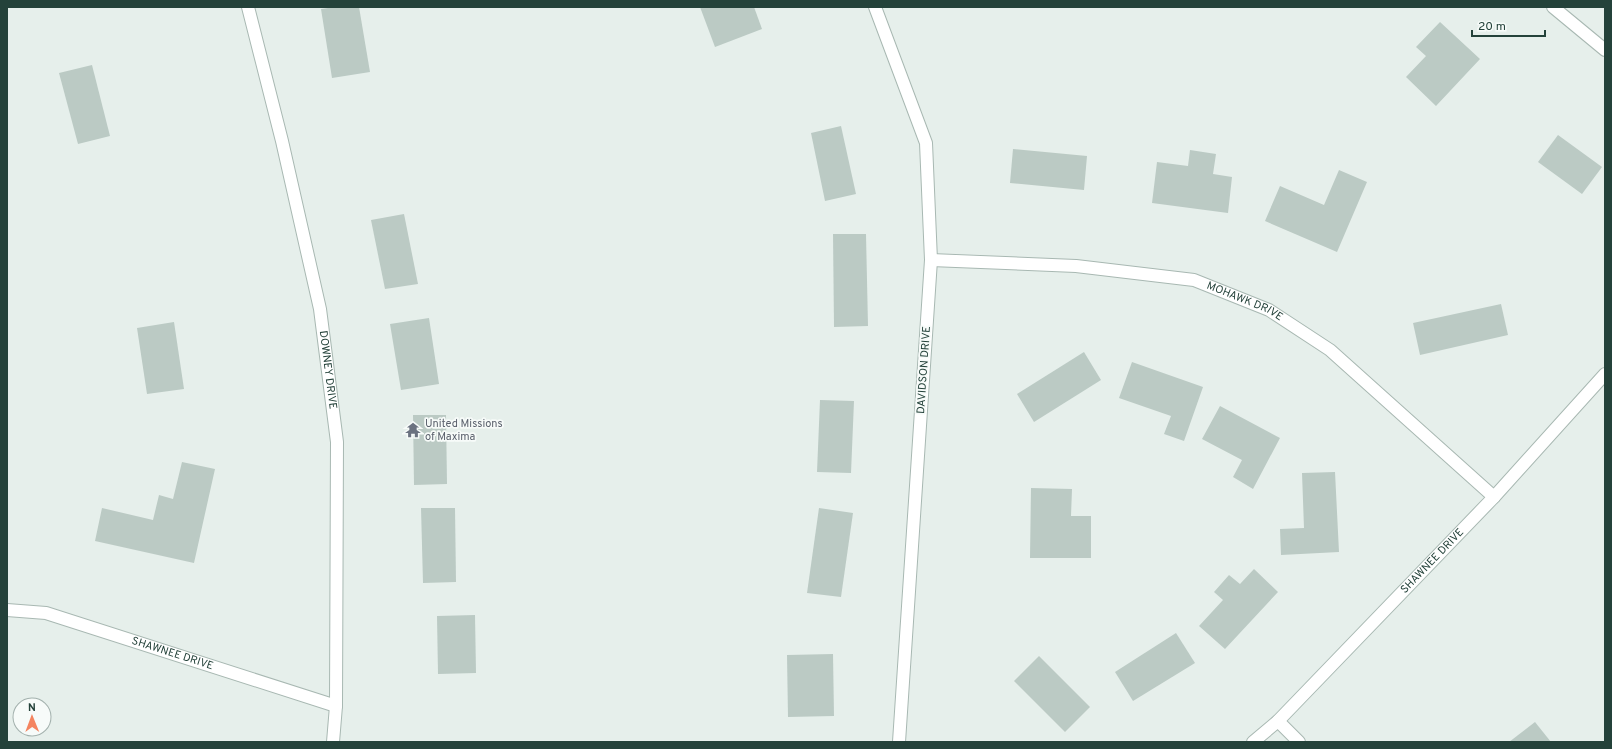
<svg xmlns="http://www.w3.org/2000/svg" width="1612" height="749" viewBox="0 0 1612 749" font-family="Overpass,sans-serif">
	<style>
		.building { fill: #bbcac4 }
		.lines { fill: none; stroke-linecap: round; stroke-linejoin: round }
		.minor-casing { stroke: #a8b8b2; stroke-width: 14 }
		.tertiary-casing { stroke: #a8b8b2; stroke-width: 14 }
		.minor { stroke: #fff; stroke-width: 12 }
		.tertiary { stroke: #fff; stroke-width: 12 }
		.labels { text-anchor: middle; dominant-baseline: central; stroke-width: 3.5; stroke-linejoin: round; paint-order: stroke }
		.street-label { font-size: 11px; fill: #24423a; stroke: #f7fbf9 }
		.worship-label { font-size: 11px; fill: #5b616d; stroke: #f7fbf9; text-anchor: start }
	</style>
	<rect width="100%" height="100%" fill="#e6efeb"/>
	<g class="building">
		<polygon points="335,7 359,7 370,72 332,78 321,9"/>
		<polygon points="700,7 754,7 762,29 715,47"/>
		<polygon points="1440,22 1480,59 1436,106 1406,77 1426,56 1416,47"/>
		<polygon points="92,65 110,136 78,144 59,73"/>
		<polygon points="841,126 856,194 825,201 811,133"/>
		<polygon points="1558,135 1602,167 1582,194 1538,162"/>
		<polygon points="1013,149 1087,156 1084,190 1010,183"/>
		<polygon points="1190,150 1216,154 1213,174 1232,177 1228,213 1152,203 1157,162 1188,166"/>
		<polygon points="1339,170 1367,182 1337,252 1265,221 1280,186 1324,205"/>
		<polygon points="404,214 418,284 385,289 371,220"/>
		<polygon points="833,234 866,234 868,326 834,327"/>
		<polygon points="1501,304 1508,335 1420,355 1413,323"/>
		<polygon points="429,318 439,384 401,390 390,324"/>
		<polygon points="174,322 184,389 147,394 137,328"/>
		<polygon points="1084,352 1101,380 1034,422 1017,394"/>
		<polygon points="1132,362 1203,387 1184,441 1164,434 1171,416 1119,398"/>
		<polygon points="820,400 854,401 851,473 817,472"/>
		<polygon points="1220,406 1280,438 1253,489 1233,477 1242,460 1202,439"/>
		<polygon points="413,415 446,415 447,484 414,485"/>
		<polygon points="182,462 215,469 194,563 95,541 102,508 153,520 159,495 173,499"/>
		<polygon points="1335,472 1339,552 1281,555 1280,529 1304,528 1302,473"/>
		<polygon points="1031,488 1072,489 1071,516 1091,516 1091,558 1030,558"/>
		<polygon points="421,508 455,508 456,582 423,583"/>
		<polygon points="819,508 853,513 841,597 807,593"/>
		<polygon points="1254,569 1278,592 1225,649 1199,626 1223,600 1214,592 1229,575 1240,584"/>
		<polygon points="475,615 476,673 438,674 437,616"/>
		<polygon points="1176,633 1195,663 1133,701 1115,672"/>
		<polygon points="833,654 834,716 788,717 787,655"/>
		<polygon points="1039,656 1090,707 1065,732 1014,681"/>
		<polygon points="1535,722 1551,742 1509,742"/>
	</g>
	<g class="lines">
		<defs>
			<g id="minor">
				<path id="s1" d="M248,7L282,141L320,309L337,442L336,706L333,742"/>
				<path id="s2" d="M931,260L1076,266L1194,280L1269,310L1330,350L1494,497"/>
				<path id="s3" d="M7,610L46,613L336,706"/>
				<polyline points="1278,721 1299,742"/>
				<path id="s4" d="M1253,742L1278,721L1494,497L1605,374"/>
			</g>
			<g id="tertiary">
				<polyline points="875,7 926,143 931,260 899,742"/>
				<polyline points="1553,7 1605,50"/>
			</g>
		</defs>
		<use href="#minor" class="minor-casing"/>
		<use href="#tertiary" class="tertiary-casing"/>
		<use href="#minor" class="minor"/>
		<use href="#tertiary" class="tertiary"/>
	</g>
	<defs>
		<symbol id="temple-bare" viewBox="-9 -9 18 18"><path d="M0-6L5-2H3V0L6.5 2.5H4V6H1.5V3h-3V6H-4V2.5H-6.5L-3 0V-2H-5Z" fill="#6b7280" stroke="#f7fbf9" stroke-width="2.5" paint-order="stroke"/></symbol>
	</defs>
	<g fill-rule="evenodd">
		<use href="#temple-bare" x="402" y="419" width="22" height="22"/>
	</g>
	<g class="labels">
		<g class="street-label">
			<text stroke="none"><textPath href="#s2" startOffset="319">MOHAWK DRIVE</textPath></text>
			<text stroke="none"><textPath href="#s1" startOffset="372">DOWNEY DRIVE</textPath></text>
			<text transform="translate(924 370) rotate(-86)">DAVIDSON DRIVE</text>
			<text stroke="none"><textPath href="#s4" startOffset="255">SHAWNEE DRIVE</textPath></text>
			<text stroke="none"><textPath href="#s3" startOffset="172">SHAWNEE DRIVE</textPath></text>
		</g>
		<g class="worship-label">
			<text x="425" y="424">United Missions<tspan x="425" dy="13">of Maxima</tspan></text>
		</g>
	</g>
	<rect width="1612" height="749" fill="none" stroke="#24423a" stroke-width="16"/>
	<g transform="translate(32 717) rotate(359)"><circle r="19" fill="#f7fbf9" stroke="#a3b1ad"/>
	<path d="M0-3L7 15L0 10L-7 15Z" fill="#f4845f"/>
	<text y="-6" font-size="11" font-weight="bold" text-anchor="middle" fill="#24423a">N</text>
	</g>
	<path d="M1472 30v6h73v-6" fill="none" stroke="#24423a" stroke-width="2"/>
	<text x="1478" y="30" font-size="12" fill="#24423a" stroke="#f7fbf9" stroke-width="3" paint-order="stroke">20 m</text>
</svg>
